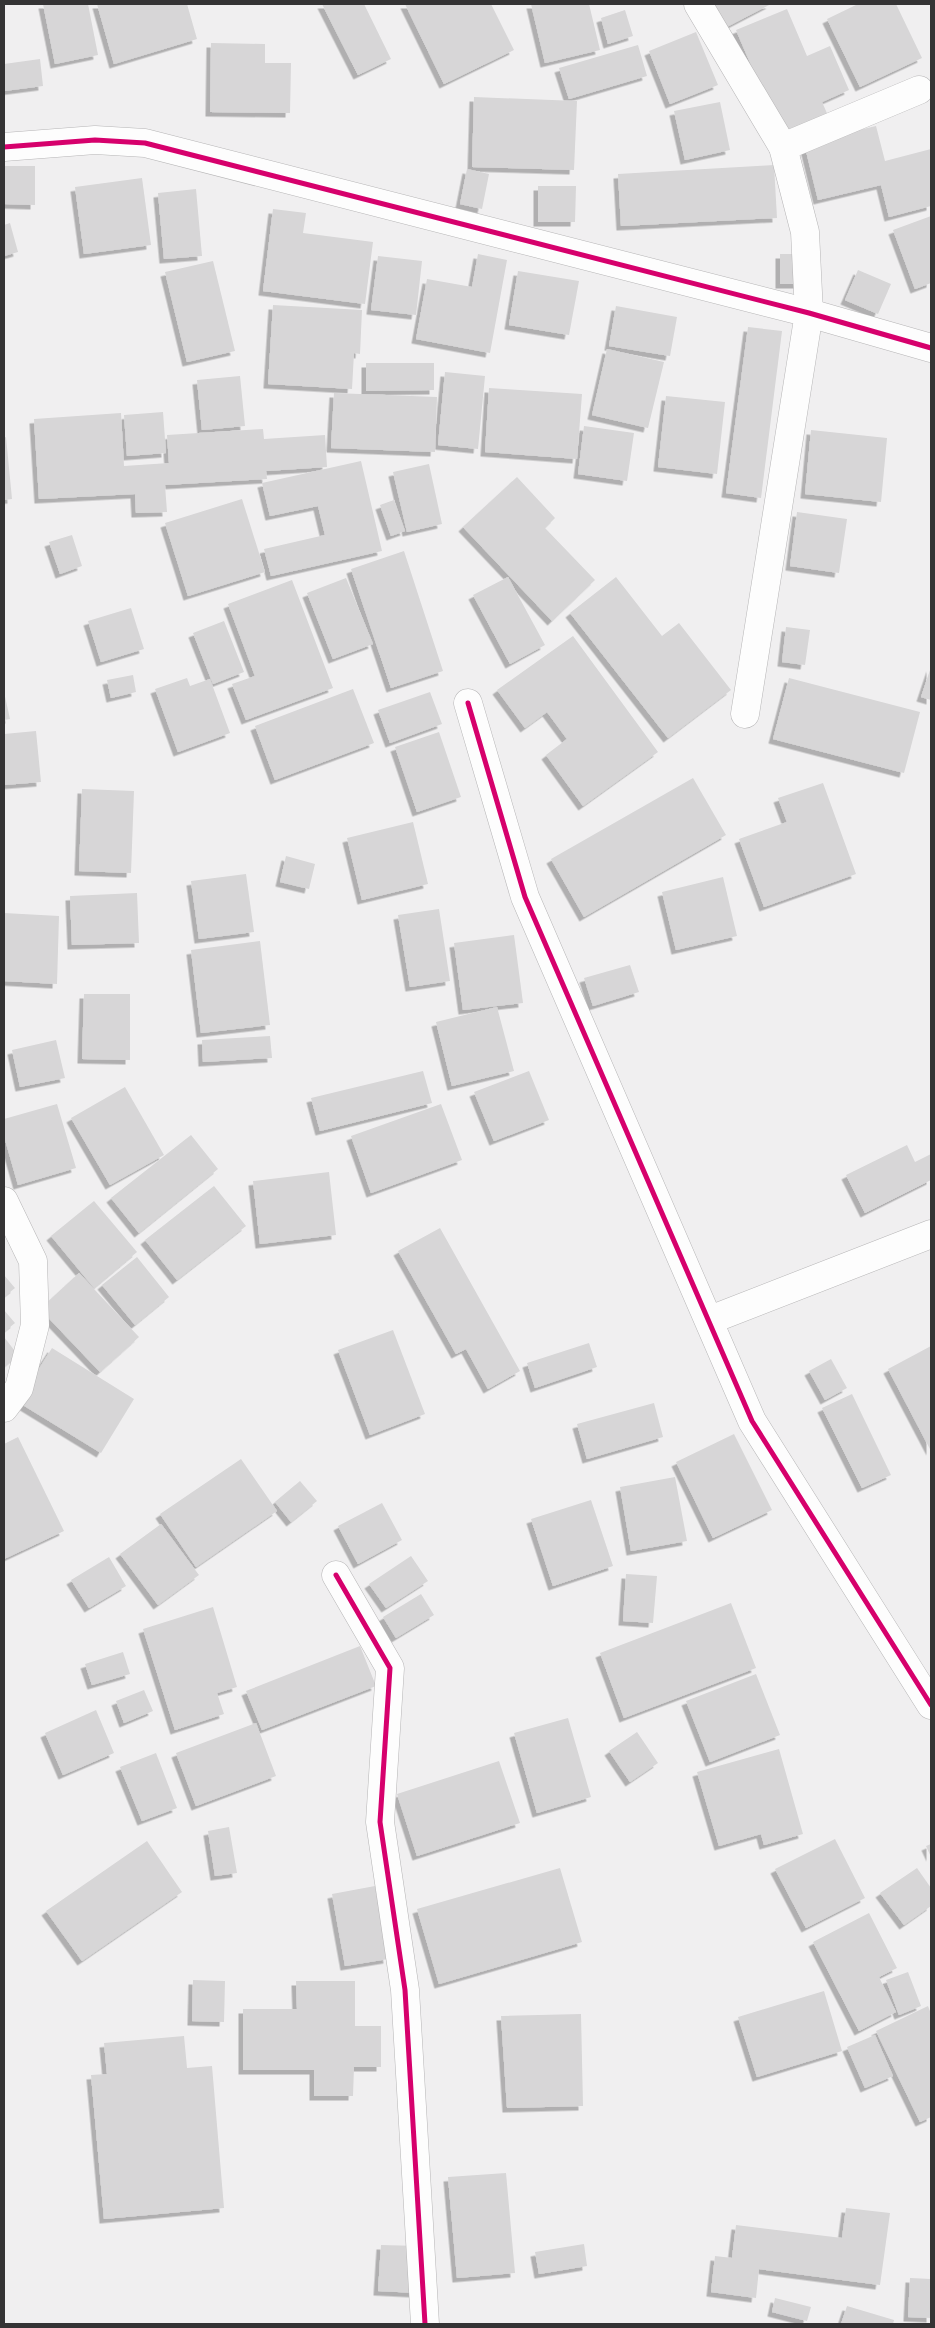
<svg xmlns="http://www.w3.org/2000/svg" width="935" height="2328" viewBox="0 0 935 2328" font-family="Manrope,sans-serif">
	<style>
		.building { fill: #d7d6d7; filter: url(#shadow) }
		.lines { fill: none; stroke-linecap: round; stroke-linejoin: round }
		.street-casing { stroke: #b6b5b6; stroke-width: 29 }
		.street { stroke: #fdfdfd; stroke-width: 28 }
		.cycleway-casing { stroke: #fefbff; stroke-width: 8 }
		.cycleway { stroke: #d6006c; stroke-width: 5 }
	</style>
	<defs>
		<filter id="shadow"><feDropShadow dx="-4.5" dy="4.5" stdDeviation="0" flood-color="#0004"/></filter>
	</defs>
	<rect width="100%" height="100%" fill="#f0eff0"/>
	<g class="building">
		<polygon points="43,4 88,4 98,55 55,64"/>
		<polygon points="97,4 187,4 197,39 114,64"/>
		<polygon points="322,4 364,4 391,59 358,75"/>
		<polygon points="405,4 491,4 514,50 444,84"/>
		<polygon points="531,4 589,4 600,50 545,63"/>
		<polygon points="705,4 771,4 719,31"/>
		<polygon points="858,4 896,4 922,58 860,87 827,19"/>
		<polygon points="787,9 807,56 830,46 849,90 822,102 830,120 783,140 736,30"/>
		<polygon points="625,10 633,36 608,44 601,18"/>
		<polygon points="696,32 718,85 670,104 649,51"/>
		<polygon points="211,43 265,44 265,63 291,63 290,113 210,112"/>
		<polygon points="638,45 647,76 569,99 559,68"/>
		<polygon points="40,59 43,86 4,91 4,64"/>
		<polygon points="474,97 577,101 574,170 472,167"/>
		<polygon points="720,102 730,150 685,160 674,111"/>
		<polygon points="876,126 885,161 931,149 931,206 889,217 881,185 818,200 804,143"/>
		<polygon points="774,165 777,218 621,226 618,174"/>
		<polygon points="4,166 35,166 35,205 4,204"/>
		<polygon points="467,169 489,174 482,209 460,204"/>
		<polygon points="142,178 151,245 84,254 75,187"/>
		<polygon points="538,186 576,186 575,222 538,222"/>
		<polygon points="196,189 202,256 164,259 158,193"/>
		<polygon points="273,209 306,213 303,233 373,242 365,304 263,291"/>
		<polygon points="931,216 931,283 915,289 893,230"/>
		<polygon points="10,223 18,252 4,256 4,225"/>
		<polygon points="478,254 507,260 490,353 416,339 427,279 472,287"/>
		<rect x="780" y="254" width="22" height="30"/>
		<polygon points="378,256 422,261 416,315 371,310"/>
		<polygon points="213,261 235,351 187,362 165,272"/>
		<polygon points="858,270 891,284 878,314 845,300"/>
		<polygon points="518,271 579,281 569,335 509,325"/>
		<polygon points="273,305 362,310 360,354 354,353 352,389 268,384"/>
		<polygon points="616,306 677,317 670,356 609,346"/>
		<polygon points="748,327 782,331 761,498 726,493"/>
		<polygon points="607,349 664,362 648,428 592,415"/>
		<polygon points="366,363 434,363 434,390 366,391"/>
		<polygon points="445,372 485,376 478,449 438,445"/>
		<polygon points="240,376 245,426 202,430 197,380"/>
		<polygon points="489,388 582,394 577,459 485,452"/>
		<polygon points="334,393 437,397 435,452 331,448"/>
		<polygon points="666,396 725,402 717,474 658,467"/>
		<polygon points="163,412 166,453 127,456 124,415"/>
		<polygon points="121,413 124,466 169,463 167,435 263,429 264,439 325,435 327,467 266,471 267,479 165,485 167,512 136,513 135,494 39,499 34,419"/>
		<polygon points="584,426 634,433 627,481 578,474"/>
		<polygon points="811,430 887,438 881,502 805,494"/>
		<polygon points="6,437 12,499 4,500 4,438"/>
		<polygon points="361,461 382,551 271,576 264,549 325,535 318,506 270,516 262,483"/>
		<polygon points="429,464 442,524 407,532 393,472"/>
		<polygon points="517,477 555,518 545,528 595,580 552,621 463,527"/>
		<polygon points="242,499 265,572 188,596 165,523"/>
		<polygon points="394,500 405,531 391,536 380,505"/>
		<polygon points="797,512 847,519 839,573 790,566"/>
		<polygon points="72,535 82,566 60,574 49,542"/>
		<polygon points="404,551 443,671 391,688 351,569"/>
		<polygon points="508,577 545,645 510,664 473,595"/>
		<polygon points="616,577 662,636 679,623 731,690 668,738 570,613"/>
		<polygon points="346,578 373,644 333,659 307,593"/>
		<polygon points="292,580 333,688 246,720 232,684 255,676 228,604"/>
		<polygon points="131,608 144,649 101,662 88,621"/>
		<polygon points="224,621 244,672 213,684 193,633"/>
		<polygon points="786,627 810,630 805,665 782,662"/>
		<polygon points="573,636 658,752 583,806 546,755 567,739 547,712 525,728 497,690"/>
		<polygon points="931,667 931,700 921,697"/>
		<polygon points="133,675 136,692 111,698 107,680"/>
		<polygon points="187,678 190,686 210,679 230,733 178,752 155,689"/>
		<polygon points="789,678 920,712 904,773 773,739"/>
		<polygon points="353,689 374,743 275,780 255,726"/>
		<polygon points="4,692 10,719 4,720"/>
		<polygon points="430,692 442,724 390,743 378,710"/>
		<polygon points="36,731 41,782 4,785 4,734"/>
		<polygon points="439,732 461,797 417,812 395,747"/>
		<polygon points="693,778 726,835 584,917 551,859"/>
		<polygon points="823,783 856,874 764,907 739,839 787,822 778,798"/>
		<polygon points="82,789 134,791 131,873 79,871"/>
		<polygon points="413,822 428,884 362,900 347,838"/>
		<polygon points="286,856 315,864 309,889 280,882"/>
		<polygon points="246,874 254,932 199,939 191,881"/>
		<polygon points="723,877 737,936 676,950 662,892"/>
		<polygon points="137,893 139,943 72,945 70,896"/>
		<polygon points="439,909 450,981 410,987 398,915"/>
		<polygon points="4,913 59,916 57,984 4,981"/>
		<polygon points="514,935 523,1003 463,1010 454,943"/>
		<polygon points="260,941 270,1025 201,1033 191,950"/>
		<polygon points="630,965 639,992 593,1006 584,978"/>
		<polygon points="84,994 130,994 130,1060 82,1059"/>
		<polygon points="497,1007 514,1071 452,1086 436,1022"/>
		<polygon points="270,1036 272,1058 203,1062 202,1040"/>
		<polygon points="56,1040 65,1078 20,1087 12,1050"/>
		<polygon points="423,1071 432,1103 320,1131 311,1098"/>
		<polygon points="529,1071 549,1120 494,1141 474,1092"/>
		<polygon points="125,1087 164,1155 110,1185 71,1118"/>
		<polygon points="57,1104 76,1168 18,1185 4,1136 4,1119"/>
		<polygon points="441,1104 462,1160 371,1193 351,1136"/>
		<polygon points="191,1135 218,1169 139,1233 111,1198"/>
		<polygon points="907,1145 915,1162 931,1154 931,1180 865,1213 846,1175"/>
		<polygon points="329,1172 336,1235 260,1244 253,1181"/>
		<polygon points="214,1186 246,1226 177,1280 145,1240"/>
		<polygon points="94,1201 137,1252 94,1288 51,1236"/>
		<polygon points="440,1228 520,1371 488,1389 466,1349 456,1354 398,1251"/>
		<polygon points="137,1257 169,1297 135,1325 102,1285"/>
		<polygon points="79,1273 139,1337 100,1372 40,1309"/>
		<polygon points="4,1275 15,1288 4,1297"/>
		<polygon points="4,1310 15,1323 4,1332"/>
		<polygon points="393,1330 425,1414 370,1435 338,1350"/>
		<polygon points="4,1337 18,1355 4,1367"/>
		<polygon points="589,1343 597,1367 535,1388 527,1363"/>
		<polygon points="931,1346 931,1451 888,1369"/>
		<polygon points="52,1348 134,1399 101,1453 18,1402"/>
		<polygon points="831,1359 847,1388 825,1400 809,1371"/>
		<polygon points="852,1394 891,1475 862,1488 822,1408"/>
		<polygon points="654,1403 663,1437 587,1459 577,1424"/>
		<polygon points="734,1434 772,1510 713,1538 676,1462"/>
		<polygon points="18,1437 64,1531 4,1559 4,1444"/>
		<polygon points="241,1459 277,1511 196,1567 160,1514"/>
		<polygon points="675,1477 687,1541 631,1551 620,1487"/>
		<polygon points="300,1481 317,1501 291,1522 275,1502"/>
		<polygon points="591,1500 613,1566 553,1586 531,1519"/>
		<polygon points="382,1503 402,1540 358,1564 338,1526"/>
		<polygon points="161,1524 199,1575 158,1605 120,1554"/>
		<polygon points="411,1556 428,1581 386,1608 369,1584"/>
		<polygon points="109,1557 126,1586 89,1608 71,1580"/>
		<polygon points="626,1574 657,1576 653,1623 623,1621"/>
		<polygon points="421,1594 434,1615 396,1638 383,1617"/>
		<polygon points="731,1603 756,1668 624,1718 600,1653"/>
		<polygon points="213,1607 237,1687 217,1693 224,1714 175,1730 143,1629"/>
		<polygon points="360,1646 376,1686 262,1730 246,1691"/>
		<polygon points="123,1652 130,1674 92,1685 85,1664"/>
		<polygon points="756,1674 780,1735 710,1762 686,1701"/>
		<polygon points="144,1690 153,1711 124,1723 116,1701"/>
		<polygon points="96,1710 114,1753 63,1775 45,1733"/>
		<polygon points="568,1718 591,1797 537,1813 514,1733"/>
		<polygon points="256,1723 276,1776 196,1806 176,1753"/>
		<polygon points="637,1732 658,1763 630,1782 609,1751"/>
		<polygon points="779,1749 803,1834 764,1845 761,1834 719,1846 697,1772"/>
		<polygon points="156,1753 177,1808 142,1821 120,1767"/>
		<polygon points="499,1761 520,1823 417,1856 397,1794"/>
		<polygon points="229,1827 237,1873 215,1876 208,1831"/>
		<polygon points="835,1839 865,1898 806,1928 775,1869"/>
		<polygon points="147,1841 182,1892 82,1961 46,1911"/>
		<polygon points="931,1844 931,1857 926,1846"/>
		<polygon points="560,1868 582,1942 439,1984 417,1909"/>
		<polygon points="917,1868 931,1888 931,1906 904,1925 880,1893"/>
		<polygon points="375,1886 388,1959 345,1966 332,1894"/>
		<polygon points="869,1913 897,1968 879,1977 896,2012 859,2031 813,1942"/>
		<polygon points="908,1972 921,2006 899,2015 886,1980"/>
		<polygon points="193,1980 225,1981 224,2022 192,2021"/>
		<polygon points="296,1981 355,1981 355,2026 381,2026 381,2067 354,2067 353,2096 314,2096 314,2070 243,2070 243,2009 297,2009"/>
		<polygon points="824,1991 842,2051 757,2077 738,2017"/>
		<polygon points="928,2006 931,2014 931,2117 920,2122 876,2031"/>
		<polygon points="581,2014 583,2106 507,2108 501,2016"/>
		<polygon points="875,2035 893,2076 865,2088 847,2047"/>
		<polygon points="184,2036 187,2068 212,2066 224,2208 104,2219 91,2075 107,2074 104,2043"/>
		<polygon points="506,2173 515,2273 457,2278 448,2177"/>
		<polygon points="846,2208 890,2213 880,2285 759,2269 756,2298 711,2292 715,2256 732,2258 736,2225 842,2238"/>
		<polygon points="584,2244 587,2266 539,2274 535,2252"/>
		<polygon points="381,2245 419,2246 417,2293 378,2291"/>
		<polygon points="910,2278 931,2279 931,2318 908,2317"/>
		<polygon points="775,2298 811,2307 807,2321 772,2312"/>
		<polygon points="847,2306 894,2320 893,2324 841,2324"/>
	</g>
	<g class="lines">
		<defs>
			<g id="street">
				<polyline points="698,4 783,147 805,232 809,313 745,714"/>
				<polyline points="4,147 95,140 145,143 809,313 931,348"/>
				<polyline points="783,147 919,90"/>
				<polyline points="468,703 525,897 752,1421 931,1705"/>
				<polyline points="4,1201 33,1261 35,1325 19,1388 4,1408"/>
				<polyline points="710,1320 931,1234"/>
				<polyline points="336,1575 390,1668 380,1822 405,1990 425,2324"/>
			</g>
		</defs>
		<use href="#street" class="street-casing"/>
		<use href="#street" class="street"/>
		<defs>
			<g id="cycleway">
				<polyline points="4,147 95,140 145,143 809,313 931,348"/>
				<polyline points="468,703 525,897 752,1421 931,1705"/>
				<polyline points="336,1575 390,1668 380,1822 405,1990 425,2324"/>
			</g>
		</defs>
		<use href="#cycleway" class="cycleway-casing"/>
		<use href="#cycleway" class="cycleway"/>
	</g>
	<rect width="935" height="2328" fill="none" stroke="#343334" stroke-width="10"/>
</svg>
